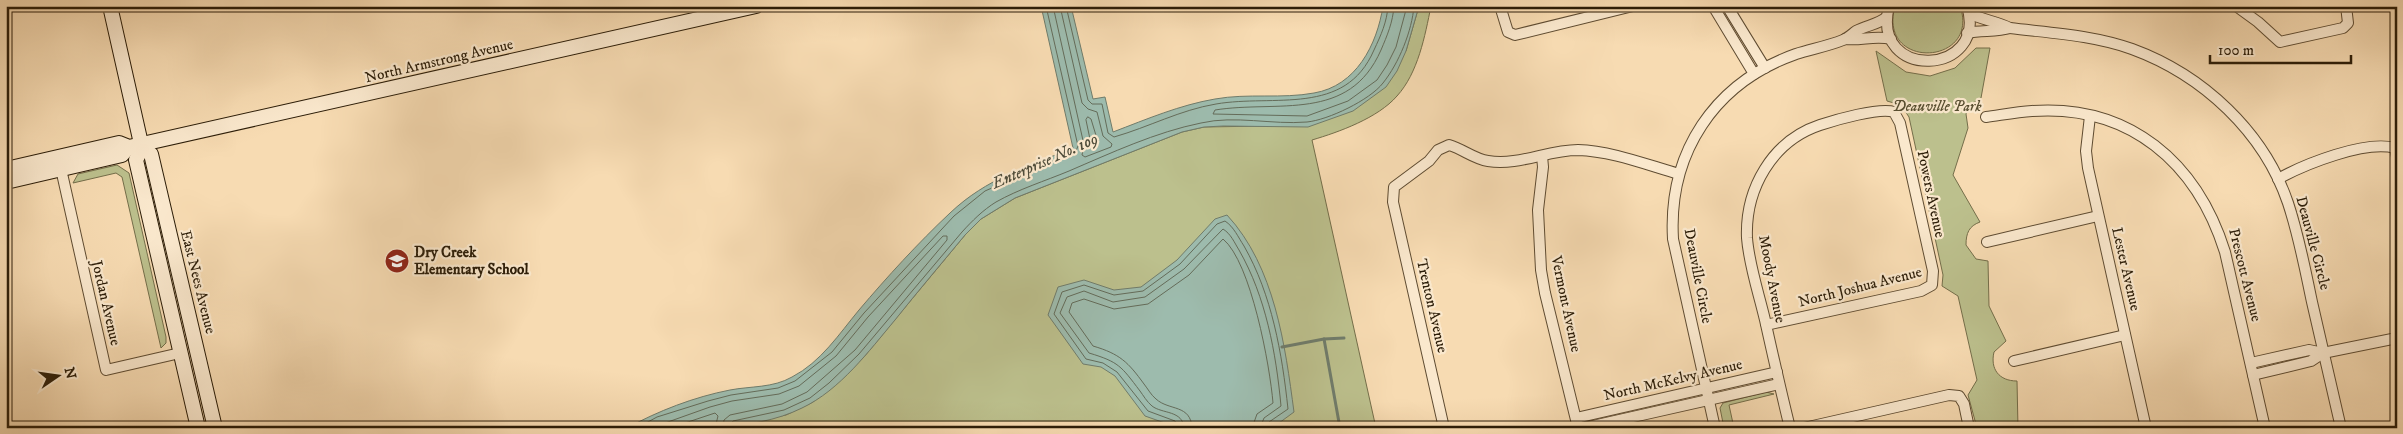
<svg xmlns="http://www.w3.org/2000/svg" width="2403" height="434" viewBox="0 0 2403 434" font-family="'IM FELL DW Pica',serif">
	<style>
		.green { fill: #bcc08d; stroke: #746e4a }
		.water { fill: #9dbbad; stroke: #707c6b }
		.lines { fill: none; stroke-linecap: round; stroke-linejoin: round }
		.shore { stroke: #646c5a; stroke-width: 1 }
		.stream { stroke: #707c6b; stroke-width: 3 }
		.street-casing { stroke: #5f4c32; stroke-width: 12 }
		.secondary-casing { stroke: #2c1d08; stroke-width: 16 }
		.street { stroke: #fae8cd; stroke-width: 10 }
		.secondary { stroke: #fae8cd; stroke-width: 14 }
		.labels { text-anchor: middle; dominant-baseline: central; stroke-width: 4.5; stroke-linejoin: round; paint-order: stroke }
		.street-label { font-size: 15px; fill: #2c1d08; stroke: #fae8cd }
		.park-label { font-size: 15px; font-style: italic; fill: #574e30; stroke: #fae8cd }
		.poi-label { font-size: 15px; font-weight: bold; fill: #2c1d08; stroke: #fae8cd; text-anchor: start }
		.water-label { font-size: 16px; font-style: italic; fill: #4e4c3a; stroke: #fae8cd }
	</style>
	<rect width="100%" height="100%" fill="#f7dbb2"/>
	<filter id="stains"><feTurbulence type="fractalNoise" baseFrequency=".004" numOctaves="4"/><feColorMatrix values="0 0 0 0 .2 0 0 0 0 .09 0 0 0 0 .02 0 0 0 .5 -.17"/></filter>
	<radialGradient id="worn" r=".72"><stop offset=".6" stop-color="#630" stop-opacity="0"/><stop offset="1" stop-color="#630" stop-opacity=".3"/></radialGradient>
	<g class="green">
		<path d="M1419,6H1431C1425,36 1418,73 1397,96C1378,118 1339,132 1312,140L1376,428H721L786,415L813,402L863,358L965,235L981,219L1015,198L1182,132L1204,127L1264,126L1406,51Z"/>
		<path d="M1895,6H1960C1981,66 1877,71 1895,6Z"/>
		<path d="M1976,48H1990L1981,98L1973,103L1966,114L1968,128L1953,175L1980,222C1969,226 1966,233 1966,245L1976,259L1988,261L1989,306L2006,341L1994,352C1990,369 1999,381 2017,381L2018,428H1977L1968,395L1977,380L1958,296L1942,286L1943,275L1909,117L1901,105L1887,101L1876,51L1906,72L1930,76L1955,68Z"/>
		<polygon points="117,165 129,173 166,337 166,343 161,348 122,177 116,173 73,183 78,174"/>
		<polygon points="1766,392 1774,394 1729,405 1734,428 1724,428 1720,408 1723,403"/>
	</g>
	<g class="water">
		<path d="M1041,6H1071L1093,99L1105,97L1113,132C1147,119 1180,105 1215,99C1248,93 1282,99 1314,93C1356,86 1377,45 1383,6H1419L1406,51L1397,71L1386,87L1353,111L1308,127L1223,126L1204,127L1182,132L1015,198L981,219L965,235C942,263 918,291 895,320C869,351 840,390 802,408C752,433 681,428 627,428C658,411 694,397 730,390C751,386 773,388 792,377C821,362 839,334 859,310C887,277 918,243 950,213C987,178 1027,167 1073,148Z"/>
		<path d="M1227,215C1275,267 1285,345 1294,412L1279,423L1265,428H1179L1145,416L1115,376L1101,367L1083,364L1048,315L1058,287L1084,280L1114,290L1141,287L1177,260L1215,219Z"/>
	</g>
	<g class="lines">
		<g class="shore">
			<polyline points="1053,6 1084,145 1082,155 1085,157 1111,147 1112,144 1103,136 1097,112 1088,109 1082,103 1060,6"/>
			<path d="M1066,6L1088,100L1092,104H1102L1108,133L1114,137C1149,127 1180,110 1216,104C1274,94 1345,117 1374,50C1381,35 1387,22 1388,6"/>
			<path d="M1394,6C1393,22 1387,36 1381,50C1349,123 1278,100 1215,110L1213,114L1307,116L1348,101L1377,80L1387,65L1396,47L1407,6"/>
			<polygon points="1088,117 1091,119 1098,142 1094,145 1091,144 1086,120"/>
			<polyline points="637,428 657,417 708,401 731,395 778,388 795,381 832,352 864,313 954,216 985,191 1076,151 1078,146 1046,6"/>
			<polyline points="651,428 710,407 732,401 779,394 799,386 836,356 868,317 943,236 947,236 947,240 855,350 807,392 782,404 730,415 724,420 723,428"/>
			<polyline points="670,428 715,413 718,416 715,428"/>
			<path d="M729,428L733,421L784,410L810,398L829,383L859,354L962,232C972,221 983,210 996,202C1019,189 1045,181 1069,171C1111,153 1156,132 1201,123C1235,115 1272,125 1307,122C1328,120 1370,100 1383,83C1399,63 1412,31 1414,6"/>
			<path d="M1178,428L1175,421L1148,411L1117,372L1103,363L1086,359L1054,314L1062,292L1084,285L1114,295L1143,291L1180,264L1217,224L1225,221C1234,227 1238,237 1244,246C1272,295 1282,353 1288,409L1269,422L1266,428"/>
			<path d="M1184,428C1183,410 1162,414 1152,406C1147,402 1143,395 1140,391C1121,366 1119,362 1089,353L1060,313L1067,297L1084,291L1113,302L1145,297L1184,269L1223,229C1231,234 1234,242 1239,250C1266,297 1276,353 1281,406L1264,418L1260,428"/>
			<path d="M1192,428C1191,404 1169,411 1156,399C1151,395 1148,389 1144,384C1128,362 1120,354 1093,346L1069,312L1072,303L1084,299L1114,309L1148,304L1189,275L1223,239C1251,262 1270,366 1273,403L1257,414L1252,428"/>
		</g>
		<g class="stream">
			<polyline points="1324,339 1340,428"/>
			<polyline points="1282,347 1324,339 1344,338"/>
		</g>
		<defs>
			<g id="street">
				<polyline points="1500,6 1508,32 1515,35 1633,6"/>
				<polyline points="1713,6 1754,74"/>
				<polyline points="1727,6 1765,68"/>
				<path d="M1889,6C1870,82 1989,76 1967,6"/>
				<polyline points="2236,6 2258,22 2280,42 2343,28 2348,23 2346,6"/>
				<path d="M1969,13C1982,20 1996,21 2010,28C2050,33 2093,35 2132,49C2203,75 2264,132 2288,203C2299,236 2305,269 2312,302C2322,344 2331,386 2341,428"/>
				<path d="M1967,33C1982,30 1996,32 2010,28"/>
				<path d="M1845,39C1861,41 1875,35 1891,39"/>
				<polyline points="2090,116 2086,151 2088,168 2146,428"/>
				<path d="M1986,117C2001,115 2017,112 2032,111C2130,104 2197,163 2225,252L2265,428"/>
				<polyline points="1542,156 1543,167 1538,210 1541,270 1545,293 1578,428"/>
				<polyline points="61,169 106,370 180,353"/>
				<path d="M2278,179C2305,164 2365,140 2395,148L2397,157"/>
				<polyline points="1987,242 2098,216"/>
				<path d="M1766,325L1921,291L1932,285L1933,271L1900,123L1894,112C1880,107 1835,120 1820,125C1772,141 1745,189 1747,238C1749,265 1759,294 1765,320C1773,356 1781,392 1790,428"/>
				<polyline points="2014,361 2125,335"/>
				<polyline points="2251,363 2309,350 2323,353"/>
				<polyline points="2253,375 2311,361 2323,353 2397,338"/>
				<polyline points="1576,418 1777,372"/>
				<path d="M1444,428L1393,202L1394,187L1429,161L1438,150L1449,145C1463,149 1474,159 1488,161C1519,166 1547,150 1578,150C1612,151 1647,165 1679,174"/>
				<polyline points="1584,428 1779,384"/>
				<path d="M1715,428L1673,239C1668,153 1714,83 1796,54C1812,49 1828,46 1843,40C1848,38 1852,34 1856,31C1867,25 1877,25 1887,17"/>
				<polyline points="1804,428 1949,395 1959,396 1964,404 1969,428"/>
			</g>
			<g id="secondary">
				<polyline points="110,6 142,148 136,160 198,428"/>
				<polyline points="142,148 151,154 215,428"/>
				<polyline points="6,169 119,143 129,147 756,6"/>
				<polyline points="6,182 122,155 129,147"/>
			</g>
		</defs>
		<use href="#street" class="street-casing"/>
		<use href="#secondary" class="secondary-casing"/>
		<use href="#street" class="street"/>
		<use href="#secondary" class="secondary"/>
	</g>
	<defs>
		<symbol id="school-disc" viewBox="-11 -11 22 22"><circle r="9.5" fill="#8f2418" stroke="#fae8cd"/><path d="M0-5L7-2L0 1L-7-2ZM-4 1L0 2.5L4 1V4Q0 6-4 4Z" fill="#fff"/></symbol>
	</defs>
	<g fill-rule="evenodd">
		<use href="#school-disc" x="383" y="247" width="28" height="28"/>
	</g>
	<g class="labels">
		<g class="street-label">
			<text transform="translate(439 61) rotate(-13)">North Armstrong Avenue</text>
			<text transform="translate(1931 194) rotate(78)">Powers Avenue</text>
			<text transform="translate(2313 243) rotate(75)">Deauville Circle</text>
			<text transform="translate(2126 269) rotate(77)">Lester Avenue</text>
			<text transform="translate(2245 275) rotate(76)">Prescott Avenue</text>
			<text transform="translate(1698 276) rotate(79)">Deauville Circle</text>
			<text transform="translate(1772 279) rotate(79)">Moody Avenue</text>
			<text transform="translate(198 282) rotate(76)">East Nees Avenue</text>
			<text transform="translate(1860 287) rotate(-14)">North Joshua Avenue</text>
			<text transform="translate(106 303) rotate(77)">Jordan Avenue</text>
			<text transform="translate(1566 304) rotate(78)">Vermont Avenue</text>
			<text transform="translate(1432 306) rotate(77)">Trenton Avenue</text>
			<text transform="translate(1673 380) rotate(-13)">North McKelvy Avenue</text>
		</g>
		<g class="park-label">
			<text x="1937" y="106">Deauville Park</text>
		</g>
		<g class="poi-label">
			<text x="414" y="252">Dry Creek<tspan x="414" dy="17">Elementary School</tspan></text>
		</g>
		<g class="water-label">
			<text transform="translate(1045 161) rotate(-24)">Enterprise No. 109</text>
		</g>
	</g>
	<rect width="2403" height="434" fill="none" stroke="#f7dbb2" stroke-width="25"/>
	<rect x="8" y="8" width="2388" height="419" fill="none" stroke="#2c1d08" stroke-width="2.5"/>
	<rect x="12" y="12" width="2378" height="409" fill="none" stroke="#2c1d08"/>
	<g transform="translate(58 376) rotate(77)" stroke="#fae8cd" stroke-width="4" paint-order="stroke">
	<path d="M0-4L9 19L0 12L-9 19Z" fill="#2c1d08"/>
	<text y="-8" font-size="14" font-weight="bold" text-anchor="middle" fill="#2c1d08">N</text>
	</g>
	<path d="M2210 55v8h141v-8" fill="none" stroke="#2c1d08" stroke-width="2.5"/>
	<text x="2218" y="55" font-size="15" fill="#2c1d08" stroke="#fae8cd" stroke-width="4" paint-order="stroke">100 m</text>
	<rect width="100%" height="100%" filter="url(#stains)"/>
	<rect width="100%" height="100%" fill="url(#worn)"/>
</svg>
